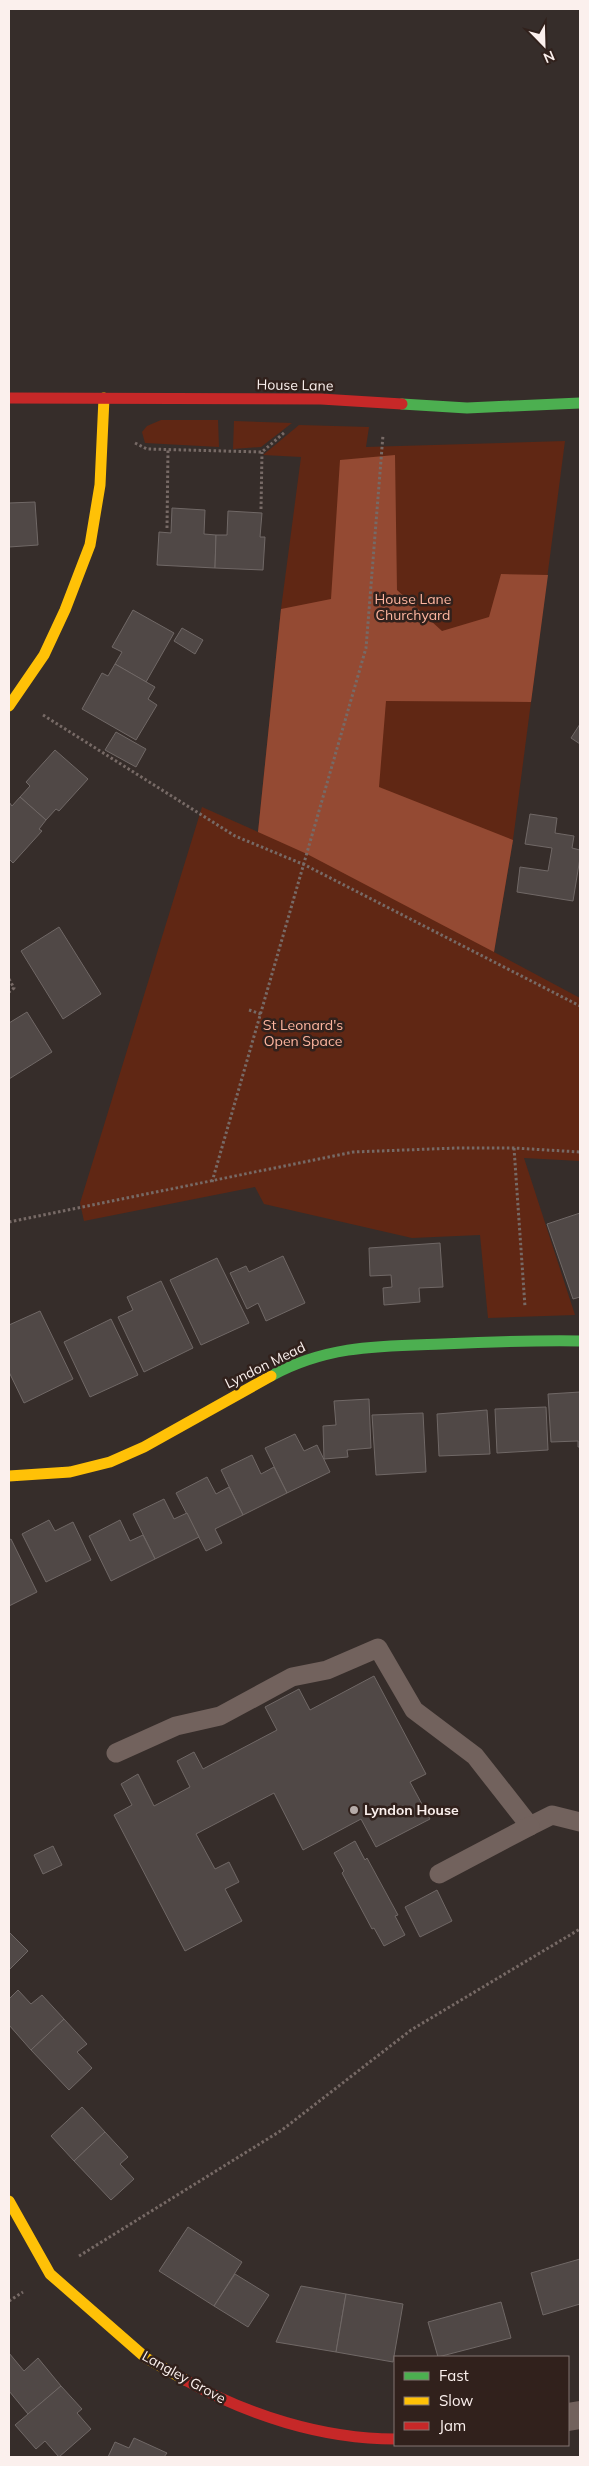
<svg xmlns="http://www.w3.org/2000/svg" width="589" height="2466" viewBox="0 0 589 2466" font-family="Mulish,sans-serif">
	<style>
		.green { fill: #602714 }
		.forest { fill: #944a33 }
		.building { fill: #504846; stroke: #706866 }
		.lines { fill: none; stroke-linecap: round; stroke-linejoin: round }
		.path { stroke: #776a66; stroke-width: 3; stroke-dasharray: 2.5 2.5; stroke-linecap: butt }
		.lane { stroke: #72625d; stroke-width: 19 }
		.street { stroke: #72625d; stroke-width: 28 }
		.fast { stroke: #4caf50; stroke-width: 11 }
		.slow { stroke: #ffc107; stroke-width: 11 }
		.jam { stroke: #c62828; stroke-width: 11 }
		.poi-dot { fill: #b6aca9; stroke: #31211c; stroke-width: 2 }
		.labels { text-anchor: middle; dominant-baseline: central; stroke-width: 5; stroke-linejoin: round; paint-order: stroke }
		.street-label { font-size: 14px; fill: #fbf0ed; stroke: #31211c }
		.park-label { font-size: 14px; fill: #feb6a0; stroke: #31211c }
		.poi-label { font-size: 14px; font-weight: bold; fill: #fbf0ed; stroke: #31211c; text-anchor: start }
	</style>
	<rect width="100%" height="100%" fill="#362d2a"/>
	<g class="green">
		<polygon points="161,420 218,420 219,447 145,443 142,432 147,426"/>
		<polygon points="234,421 292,423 261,447 233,449"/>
		<polygon points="299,425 369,427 366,447 565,441 513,840 494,952 580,998 580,1161 524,1158 575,1315 488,1318 480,1235 412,1238 264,1204 255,1187 84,1221 80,1203 202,807 258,832 281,609 301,457 263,455"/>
	</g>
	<polygon class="forest" points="395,455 397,590 442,631 489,617 501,574 548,575 531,702 386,701 379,787 513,840 494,952 307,854 258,832 281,609 331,599 340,460"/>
	<g class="building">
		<polygon points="35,502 38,545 9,547 9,503"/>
		<polygon points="172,508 205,510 204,534 216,535 215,568 157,565 159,532 171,533"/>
		<polygon points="228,511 262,513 260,537 265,537 263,570 215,568 216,535 227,535"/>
		<polygon points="133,610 174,633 146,682 115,664 122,652 112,647"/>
		<polygon points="182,628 203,640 195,654 174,641"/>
		<polygon points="115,664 155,687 148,699 157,705 136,740 82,709 102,673 108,676"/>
		<polygon points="580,724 580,744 571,738"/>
		<polygon points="116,732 146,749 136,767 105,750"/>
		<polygon points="55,750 88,779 59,811 56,809 46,820 20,797 30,786 26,782"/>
		<polygon points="20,797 46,820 39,829 42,831 13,863 9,859 9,802 12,806"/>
		<polygon points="530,814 557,818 555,833 574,836 572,848 580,850 580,858 573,901 517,892 520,867 548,871 552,848 525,844"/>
		<polygon points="59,927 101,994 63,1019 21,951"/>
		<polygon points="27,1012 52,1052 9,1079 9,1023"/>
		<polygon points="580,1213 580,1297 573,1299 547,1224"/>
		<polygon points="440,1243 443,1287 419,1288 420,1302 384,1305 383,1288 392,1287 391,1275 370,1276 369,1248"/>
		<polygon points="283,1256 305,1303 266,1321 258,1303 247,1309 230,1273 246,1266 249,1272"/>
		<polygon points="217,1258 249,1323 201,1345 170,1280"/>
		<polygon points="161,1281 193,1348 144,1372 118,1317 133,1310 127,1297"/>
		<polygon points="40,1311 73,1379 24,1403 9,1372 9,1325"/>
		<polygon points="111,1319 138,1375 90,1397 64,1342"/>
		<polygon points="580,1392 580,1447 578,1447 578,1441 551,1442 548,1394"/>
		<polygon points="369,1399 371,1448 347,1450 348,1457 324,1459 323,1426 336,1425 334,1401"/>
		<polygon points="546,1407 548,1450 497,1453 495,1409"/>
		<polygon points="487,1410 490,1454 439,1456 437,1414"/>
		<polygon points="423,1413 426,1472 376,1475 372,1415"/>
		<polygon points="295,1434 304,1451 317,1445 330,1472 287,1493 265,1448"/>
		<polygon points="252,1455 261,1474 274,1467 287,1493 243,1515 221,1470"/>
		<polygon points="207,1477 216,1494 229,1487 243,1515 215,1529 222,1543 206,1551 176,1493"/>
		<polygon points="164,1499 174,1519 187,1513 199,1537 155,1559 133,1514"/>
		<polygon points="49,1520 55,1531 73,1522 91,1560 46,1582 22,1534"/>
		<polygon points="120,1520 130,1541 143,1535 155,1559 111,1581 89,1536"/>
		<polygon points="11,1539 37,1592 9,1606 9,1540"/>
		<polygon points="374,1676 426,1774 410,1782 430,1819 376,1847 361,1819 303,1850 274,1793 196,1834 215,1869 229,1862 239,1882 225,1889 242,1921 185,1951 114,1815 132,1805 121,1784 138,1774 154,1806 190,1787 177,1761 194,1752 203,1769 277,1730 265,1707 299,1689 310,1710"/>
		<polygon points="355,1841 365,1860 367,1858 398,1915 395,1916 405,1935 384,1946 374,1928 372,1929 342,1873 344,1871 334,1853"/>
		<polygon points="53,1846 62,1865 43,1874 34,1855"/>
		<polygon points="437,1890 452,1921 420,1937 405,1907"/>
		<polygon points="9,1932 28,1951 9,1970"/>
		<polygon points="18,1990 31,2004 42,1995 64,2019 31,2050 9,2025 9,1999"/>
		<polygon points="64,2019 87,2044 77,2052 92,2068 69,2090 31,2050"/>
		<polygon points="82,2107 105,2132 74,2161 51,2136"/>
		<polygon points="105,2132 128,2157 120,2164 134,2179 111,2200 74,2161"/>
		<polygon points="188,2227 242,2262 214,2306 159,2271"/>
		<polygon points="580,2259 580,2304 543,2315 531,2273"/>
		<polygon points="235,2274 269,2295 248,2327 214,2306"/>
		<polygon points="301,2286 346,2294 336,2352 276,2342"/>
		<polygon points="346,2294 403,2304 393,2362 336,2352"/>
		<polygon points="501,2302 511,2338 438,2357 428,2322"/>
		<polygon points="9,2353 24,2371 38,2358 61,2386 28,2414 9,2391"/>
		<polygon points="61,2386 82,2409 77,2413 91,2429 59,2457 45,2441 36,2449 15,2425"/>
		<polygon points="134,2438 167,2453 164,2457 108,2457 115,2442 129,2448"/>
	</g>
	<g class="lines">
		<g class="path">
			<polyline points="135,443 147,449 262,452 285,432"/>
			<polyline points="261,509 262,452"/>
			<polyline points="167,528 168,449"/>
			<polyline points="43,715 235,836 305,865 580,1006"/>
			<polyline points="9,979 14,988 9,992"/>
			<polyline points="249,1010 261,1014"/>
			<polyline points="514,1148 525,1307"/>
			<polyline points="212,1182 366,648 383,435"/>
			<polyline points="9,1222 353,1152 457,1148 514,1148 580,1152"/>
			<polyline points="79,2256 282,2130 411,2030 580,1929"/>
			<polyline points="9,2301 23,2292"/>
		</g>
		<g class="lane">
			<polyline points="116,1753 176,1726 220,1716 292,1677 327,1670 378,1648 414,1710 475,1756 530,1826 552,1815 580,1822"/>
			<polyline points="439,1874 530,1826"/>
		</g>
		<polyline class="street" points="568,2417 580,2415"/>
		<g class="fast">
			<polyline points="402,404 467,408 580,403"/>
			<path d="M271,1376C327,1345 381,1346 442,1344C488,1342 534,1340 580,1341"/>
		</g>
		<g class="slow">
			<polyline points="9,706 44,655 65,610 90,545 100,485 104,398"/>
			<polyline points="9,1476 70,1472 110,1462 144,1447 271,1376"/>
			<polyline points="9,2201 50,2274 146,2358 185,2380"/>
		</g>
		<g class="jam">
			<polyline points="9,398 321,399 402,404"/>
			<path d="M185,2380C248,2415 322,2439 395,2439"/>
		</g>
	</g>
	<circle class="poi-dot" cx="354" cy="1810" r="5"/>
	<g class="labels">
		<g class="street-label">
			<text transform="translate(295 385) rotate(1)">House Lane</text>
			<text transform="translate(265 1365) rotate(-26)">Lyndon Mead</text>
			<text transform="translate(184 2377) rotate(29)">Langley Grove</text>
		</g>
		<g class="park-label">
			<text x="413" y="599">House Lane<tspan x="413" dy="16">Churchyard</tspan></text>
			<text x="303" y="1025">St Leonard's<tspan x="303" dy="16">Open Space</tspan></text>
		</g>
		<g class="poi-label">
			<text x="364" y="1810">Lyndon House</text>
		</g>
	</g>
	<rect width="589" height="2466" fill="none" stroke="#fbf0ed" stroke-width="20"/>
	<rect x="394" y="2356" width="175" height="90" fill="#31211c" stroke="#827470"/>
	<rect x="404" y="2372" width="25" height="8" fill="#4caf50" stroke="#827470"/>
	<text x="439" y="2381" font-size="15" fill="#fbf0ed">Fast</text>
	<rect x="404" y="2397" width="25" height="8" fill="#ffc107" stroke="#827470"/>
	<text x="439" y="2406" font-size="15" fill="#fbf0ed">Slow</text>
	<rect x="404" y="2422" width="25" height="8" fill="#c62828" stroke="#827470"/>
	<text x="439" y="2431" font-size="15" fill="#fbf0ed">Jam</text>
	<g transform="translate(544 45) rotate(157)" stroke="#31211c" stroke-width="4" paint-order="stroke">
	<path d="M0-4L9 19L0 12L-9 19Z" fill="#fbf0ed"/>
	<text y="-8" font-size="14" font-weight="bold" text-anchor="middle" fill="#fbf0ed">N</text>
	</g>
</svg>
